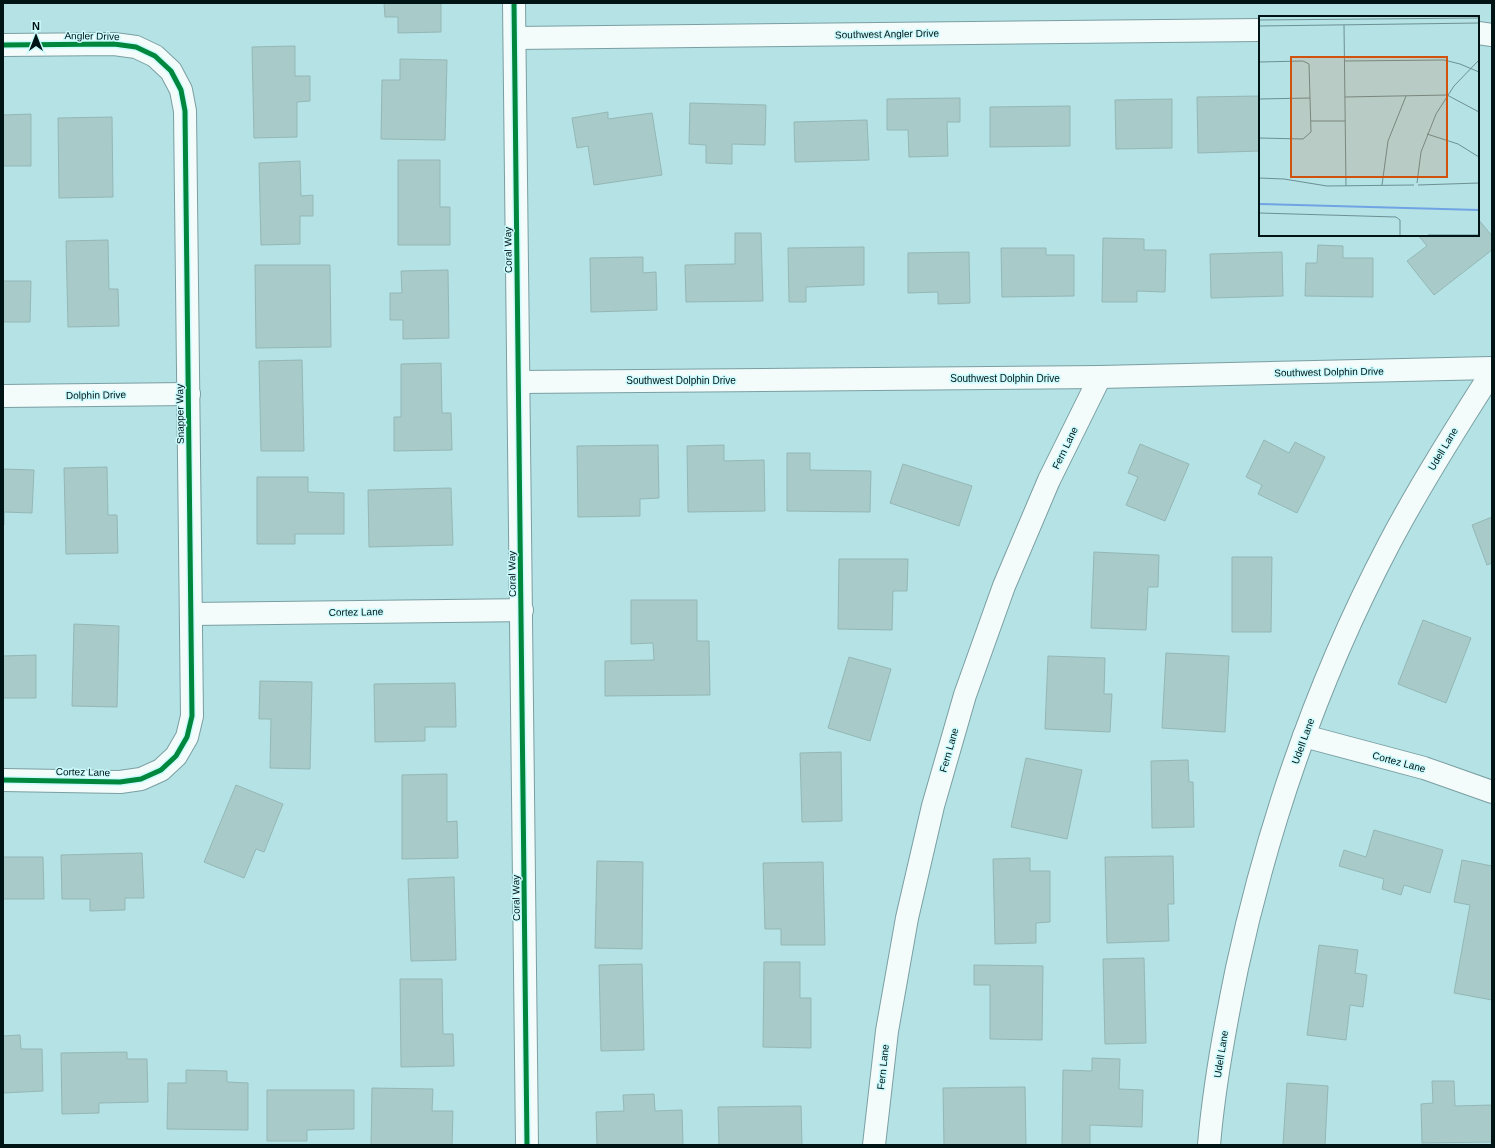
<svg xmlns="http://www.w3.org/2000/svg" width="1495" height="1148" viewBox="0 0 1495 1148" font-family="Helvetica,sans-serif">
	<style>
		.building { fill: #a8cbc9; stroke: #94b7b6 }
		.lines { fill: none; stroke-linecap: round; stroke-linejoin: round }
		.street-casing { stroke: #7a9fa2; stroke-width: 24 }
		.street { stroke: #f4fbfb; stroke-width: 22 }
		.cycleway-casing { stroke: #cbfbfd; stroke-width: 8 }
		.cycleway { stroke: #00873e; stroke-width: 5 }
		.labels { text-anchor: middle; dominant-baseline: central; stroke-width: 3; stroke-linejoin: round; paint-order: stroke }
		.street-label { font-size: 10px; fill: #001416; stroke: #cbfbfd }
		.inset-river { fill: none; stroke: #70a3e3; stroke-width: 2 }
		.inset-road { fill: none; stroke: #6c9092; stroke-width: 1 }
		.view { fill: #d1520d; fill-opacity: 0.15; stroke: #d1520d; stroke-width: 2 }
		.inset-edge { fill: none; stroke: #001416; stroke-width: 2 }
	</style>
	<rect width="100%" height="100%" fill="#b4e2e5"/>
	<g class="building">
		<polygon points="384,3 441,3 441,32 398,33 398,17 385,17"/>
		<polygon points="295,46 295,76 310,76 310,101 297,102 297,137 254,138 252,47"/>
		<polygon points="400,59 447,60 445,140 381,139 382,80 400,80"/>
		<polygon points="1260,96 1260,169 1259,151 1198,153 1197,97"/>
		<polygon points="960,98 960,122 947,122 948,156 909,157 908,130 887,130 887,99"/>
		<polygon points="1172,99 1172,148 1116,149 1115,100"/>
		<polygon points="690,103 766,105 765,145 732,144 732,164 706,163 706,145 689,144"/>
		<polygon points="1070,106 1070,146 990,147 990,107"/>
		<polygon points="608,112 608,119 652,113 662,175 594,185 588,146 577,148 572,118"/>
		<polygon points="31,114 31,166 3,166 3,115"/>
		<polygon points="112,117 113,197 59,198 58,118"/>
		<polygon points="867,120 869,160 795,162 794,122"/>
		<polygon points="398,160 440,160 440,207 450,207 450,245 398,245"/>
		<polygon points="300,161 301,196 313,195 313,216 300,216 300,244 261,245 259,163"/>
		<polygon points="1478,219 1492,236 1492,250 1434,295 1407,261 1427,246 1418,235 1478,235"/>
		<polygon points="735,233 761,233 763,301 686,302 685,265 735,264"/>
		<polygon points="1103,238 1144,239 1144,250 1166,250 1165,292 1137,291 1137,302 1102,302"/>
		<polygon points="108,240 109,289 118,289 119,326 68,327 66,241"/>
		<polygon points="1318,245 1343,246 1343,258 1373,258 1373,297 1305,296 1306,263 1317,263"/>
		<polygon points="864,247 864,285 806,287 806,302 789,302 788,248"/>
		<polygon points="1001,248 1046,248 1046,255 1074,255 1074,296 1002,297"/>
		<polygon points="969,252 970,303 938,304 938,292 908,293 908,253"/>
		<polygon points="1282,252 1283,296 1211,298 1210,254"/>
		<polygon points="643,257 643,273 656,272 657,310 591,312 590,258"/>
		<polygon points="255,265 330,265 331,347 256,348"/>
		<polygon points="448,270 449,338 403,339 403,320 390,320 390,293 402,293 401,271"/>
		<polygon points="3,281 31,281 30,322 3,322"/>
		<polygon points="302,360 304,451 261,451 259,361"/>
		<polygon points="441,363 442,413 451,413 452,450 394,451 394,417 401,417 401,364"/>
		<polygon points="1264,440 1289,453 1295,442 1325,457 1297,513 1258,494 1262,485 1246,477"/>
		<polygon points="1140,444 1189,464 1165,521 1126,505 1138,477 1128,473"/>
		<polygon points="658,445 659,498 640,499 640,516 578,517 577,446"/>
		<polygon points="724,445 724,461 764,460 765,511 688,512 687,446"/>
		<polygon points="787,453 810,453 810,470 871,471 870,512 787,511"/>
		<polygon points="903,464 972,486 959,526 890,503"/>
		<polygon points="107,467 108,515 117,515 118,553 66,554 64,468"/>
		<polygon points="3,469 34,470 32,513 4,512 4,525 3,525"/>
		<polygon points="257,477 308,477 308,492 344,493 344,534 295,534 295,544 257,544"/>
		<polygon points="451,488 453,545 369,547 368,490"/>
		<polygon points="1492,517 1492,563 1487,565 1472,525"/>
		<polygon points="1094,552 1159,555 1158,587 1148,587 1146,630 1091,628"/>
		<polygon points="1232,557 1272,557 1271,632 1232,632"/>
		<polygon points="839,559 908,559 907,591 893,591 892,630 838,629"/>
		<polygon points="631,600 697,600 697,641 709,641 710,695 605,696 605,661 654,660 653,643 631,644"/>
		<polygon points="1423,620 1471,638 1446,703 1398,684"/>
		<polygon points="74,624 119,626 117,707 72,706"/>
		<polygon points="1166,653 1229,656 1225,732 1162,728"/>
		<polygon points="36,655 36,698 3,698 3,656"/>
		<polygon points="1048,656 1105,658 1104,694 1112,694 1110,732 1045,729"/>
		<polygon points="849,657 891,669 870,741 828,728"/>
		<polygon points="260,681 312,682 310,769 270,768 271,719 259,719"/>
		<polygon points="455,683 456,727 425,727 425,741 375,742 374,684"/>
		<polygon points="841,752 842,821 802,822 800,753"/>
		<polygon points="1026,758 1082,770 1067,839 1011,827"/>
		<polygon points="1188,760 1189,782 1193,782 1194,827 1152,828 1151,761"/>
		<polygon points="447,774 447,822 457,821 458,858 402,859 402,775"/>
		<polygon points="236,785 283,804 264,852 256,849 244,878 204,862"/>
		<polygon points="1374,830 1443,850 1430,893 1404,885 1401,895 1382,889 1384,879 1339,866 1344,850 1366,857"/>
		<polygon points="142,853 144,898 125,898 125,910 90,911 90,899 62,899 61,855"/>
		<polygon points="1173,856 1174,904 1168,904 1169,941 1107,943 1105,857"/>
		<polygon points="3,857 43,857 44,899 3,899"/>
		<polygon points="1030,858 1030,871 1050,871 1050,922 1036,923 1036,943 995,944 993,859"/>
		<polygon points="1462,860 1492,866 1492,1000 1454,993 1470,905 1454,902"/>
		<polygon points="597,861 643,862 642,949 595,948"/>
		<polygon points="823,862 825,945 781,945 781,929 765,929 763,863"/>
		<polygon points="454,877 456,960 411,961 408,879"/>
		<polygon points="1319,945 1358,950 1355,973 1367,975 1363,1007 1350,1005 1346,1040 1307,1035"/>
		<polygon points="1144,958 1146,1043 1105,1044 1103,959"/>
		<polygon points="764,962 800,962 800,998 811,998 811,1048 763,1047"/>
		<polygon points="642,964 644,1050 601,1051 599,965"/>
		<polygon points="974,965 1043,966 1042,1040 990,1039 990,985 974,985"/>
		<polygon points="400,979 442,979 443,1034 453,1034 454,1066 401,1067"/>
		<polygon points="20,1035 21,1049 42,1049 43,1091 3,1093 3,1036"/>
		<polygon points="127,1052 127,1059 147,1059 148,1102 99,1103 99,1113 62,1114 61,1053"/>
		<polygon points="1092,1058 1120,1059 1119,1089 1143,1090 1142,1127 1090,1125 1090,1145 1062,1145 1063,1070 1092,1071"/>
		<polygon points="186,1070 227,1071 227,1082 248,1083 248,1130 167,1129 168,1083 186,1083"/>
		<polygon points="1432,1081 1454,1081 1455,1106 1492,1105 1492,1142 1422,1143 1421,1104 1433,1103"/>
		<polygon points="1287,1083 1328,1086 1325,1145 1283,1145"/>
		<polygon points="1025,1087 1026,1145 944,1145 943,1088"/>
		<polygon points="372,1088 433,1089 432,1111 453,1111 452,1145 371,1145"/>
		<polygon points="267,1090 354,1090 354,1129 307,1130 307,1141 267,1141"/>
		<polygon points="654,1094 655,1111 682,1110 683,1145 597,1145 596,1112 624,1111 623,1095"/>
		<polygon points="801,1106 802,1145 719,1145 718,1107"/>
	</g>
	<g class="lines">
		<defs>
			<g id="street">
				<polyline points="514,3 527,1145"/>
				<polyline points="1478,33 1492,35"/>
				<polyline points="515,38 1260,30"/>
				<polyline points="3,45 114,44 136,47 155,56 171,71 181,90 185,111 192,716 187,737 176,756 161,770 141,779 120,782 3,780"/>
				<polyline points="519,382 1100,377 1492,368"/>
				<polyline points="3,396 189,394"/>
				<polyline points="191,614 522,610"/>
				<polyline points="1304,736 1424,768 1492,792"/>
				<polyline points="874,1145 887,1031 907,918 933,806 965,695 1004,586 1049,480 1100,377"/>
				<path d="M1209,1145C1214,1085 1225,1026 1237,968C1269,821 1319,677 1389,544C1420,485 1456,428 1492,372"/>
			</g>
		</defs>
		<use href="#street" class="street-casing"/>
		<use href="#street" class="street"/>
		<defs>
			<g id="cycleway">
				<polyline points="514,3 527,1145"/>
				<polyline points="3,45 114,44 136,47 155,56 171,71 181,90 185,111 192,716 187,737 176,756 161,770 141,779 120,782 3,780"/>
			</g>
		</defs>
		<use href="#cycleway" class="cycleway-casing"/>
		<use href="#cycleway" class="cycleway"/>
	</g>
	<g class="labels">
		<g class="street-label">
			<text transform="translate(887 34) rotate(-1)">Southwest Angler Drive</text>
			<text transform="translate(92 36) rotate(1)">Angler Drive</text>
			<text transform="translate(508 250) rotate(-91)">Coral Way</text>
			<text transform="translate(1329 372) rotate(-1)">Southwest Dolphin Drive</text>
			<text x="1005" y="378">Southwest Dolphin Drive</text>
			<text x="681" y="380">Southwest Dolphin Drive</text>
			<text transform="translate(96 395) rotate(-1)">Dolphin Drive</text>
			<text transform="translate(180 414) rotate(-91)">Snapper Way</text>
			<text transform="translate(1065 448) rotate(-64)">Fern Lane</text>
			<text transform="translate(1443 449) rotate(-59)">Udell Lane</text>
			<text transform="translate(512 574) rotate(-91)">Coral Way</text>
			<text transform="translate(356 612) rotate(-1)">Cortez Lane</text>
			<text transform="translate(1303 741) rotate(-70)">Udell Lane</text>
			<text transform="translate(949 750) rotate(-74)">Fern Lane</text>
			<text transform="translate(1399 762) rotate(15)">Cortez Lane</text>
			<text transform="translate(83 772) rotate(1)">Cortez Lane</text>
			<text transform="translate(516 898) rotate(-91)">Coral Way</text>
			<text transform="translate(1221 1054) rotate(-81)">Udell Lane</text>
			<text transform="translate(883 1067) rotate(-84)">Fern Lane</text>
		</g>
	</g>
	<g transform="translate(1259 16)">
		<rect width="220" height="220" fill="#b4e2e5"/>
		<path class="inset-river" d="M0,188L220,194"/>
		<path class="inset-road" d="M0,4L220,2M85,9L87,170M0,10L220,7M86,45L185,44L201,48L220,56M0,46L44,45L50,48L52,116L44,123L0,122M86,81L188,79L220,96M0,83L51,82M52,105H86M168,118L199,128L220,141M0,162L25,163L68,170L155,169M158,167L162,136L177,98L195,70L220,44M123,169L129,125L147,80M159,169L220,167M0,197L137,201L141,204V219M169,219H220"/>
		<path class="view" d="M32,41H188V161H32Z"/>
		<rect width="220" height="220" class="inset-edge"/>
	</g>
	<rect width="1495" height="1148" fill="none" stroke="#001416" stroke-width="8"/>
	<g transform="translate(36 36)" stroke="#cbfbfd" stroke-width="3" paint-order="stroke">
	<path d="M0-3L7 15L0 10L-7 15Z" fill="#001416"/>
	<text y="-6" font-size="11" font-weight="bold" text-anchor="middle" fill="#001416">N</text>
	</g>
</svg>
